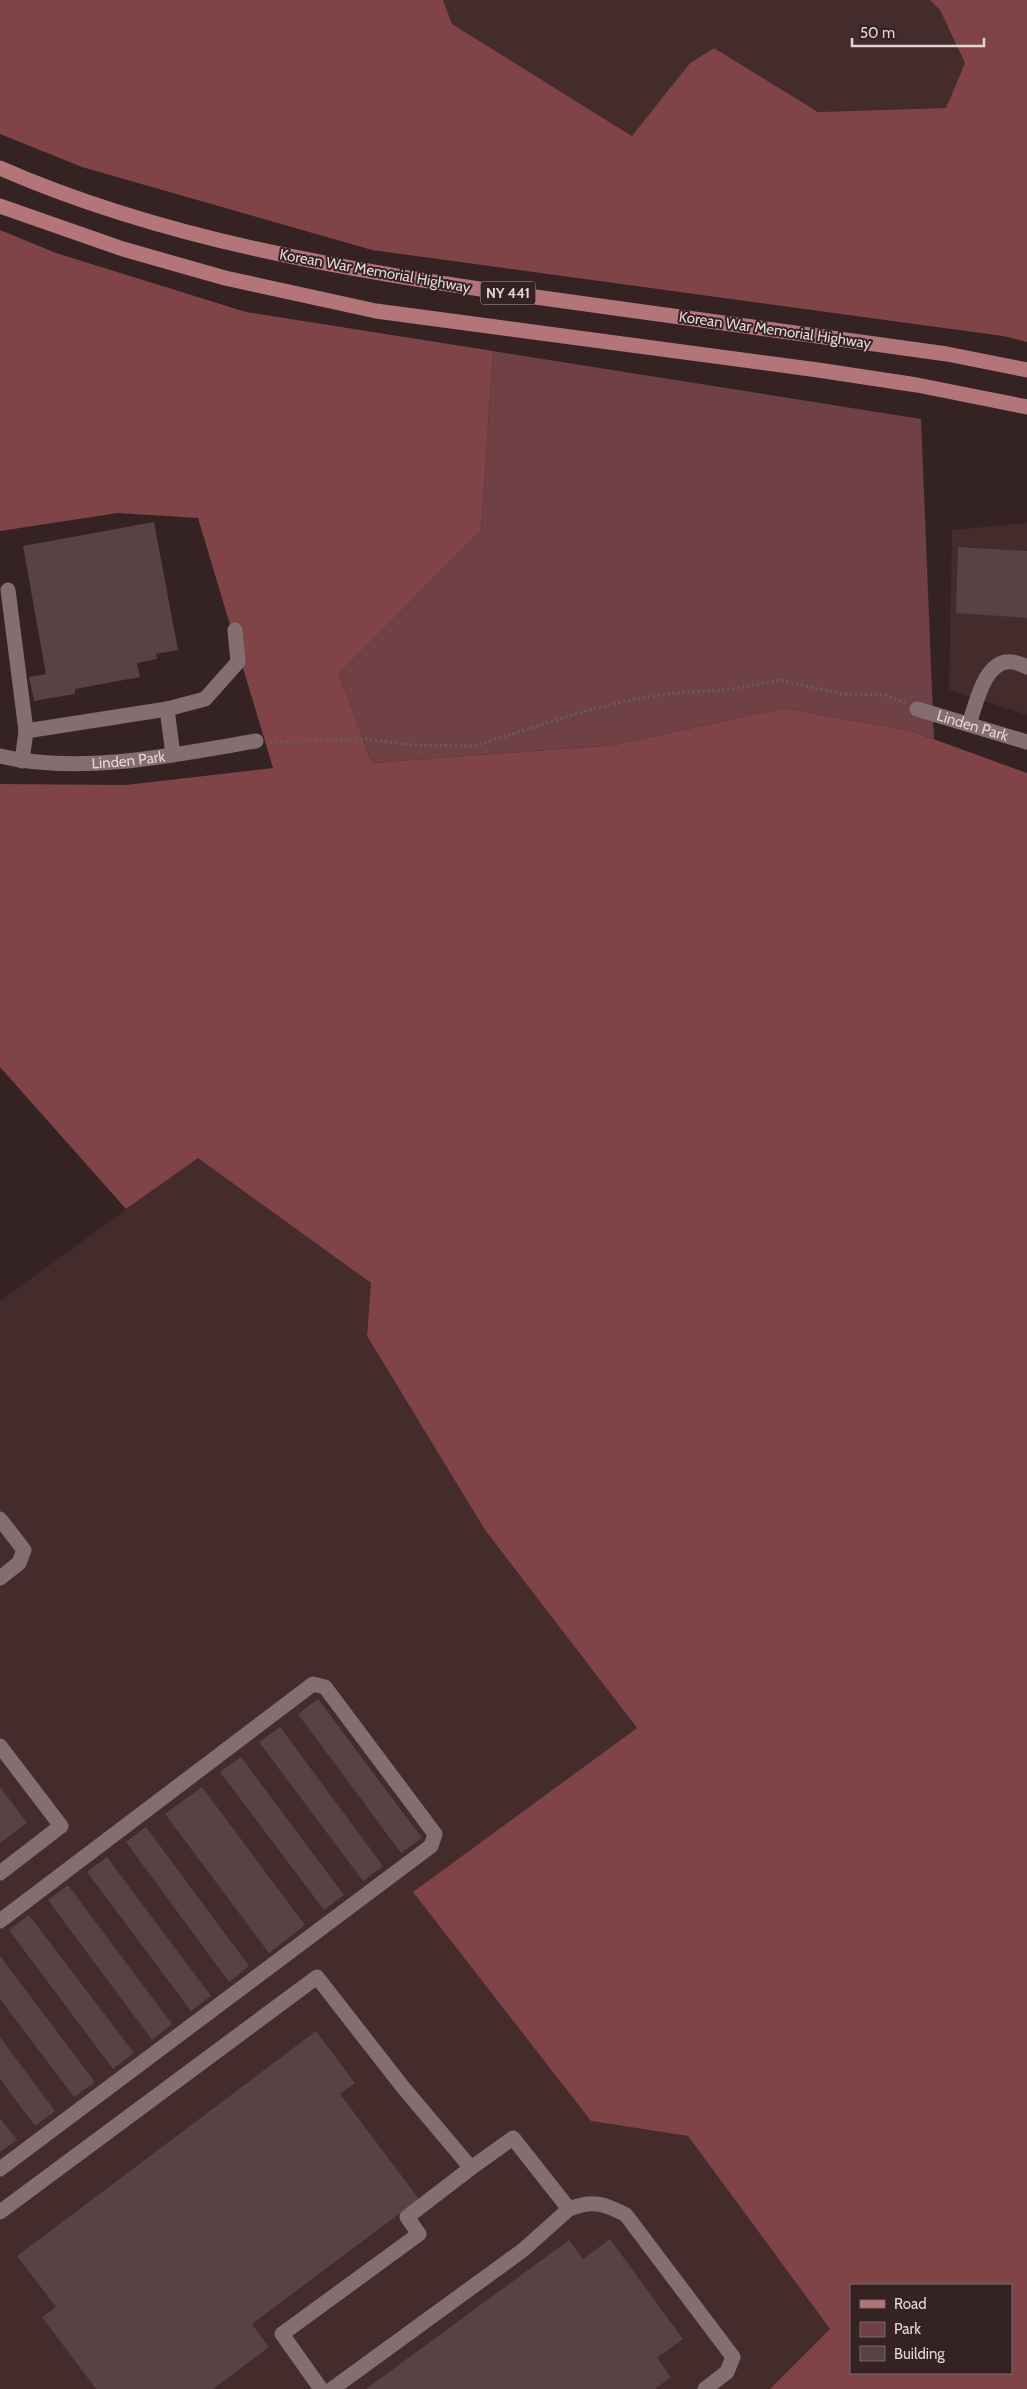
<svg xmlns="http://www.w3.org/2000/svg" width="1027" height="2389" viewBox="0 0 1027 2389" font-family="Cabin,sans-serif">
	<style>
		.built { fill: #442b2c }
		.green { fill: #6f4144 }
		.forest { fill: #804348; fill-rule: evenodd }
		.building { fill: #574344 }
		.lines { fill: none; stroke-linecap: round; stroke-linejoin: round }
		.path { stroke: #6a5959; stroke-width: 3; stroke-dasharray: 2.5 2.5; stroke-linecap: butt }
		.minor { stroke: #846e6f; stroke-width: 15 }
		.major { stroke: #b37579; stroke-width: 15 }
		.labels { text-anchor: middle; dominant-baseline: central; stroke-width: 4; stroke-linejoin: round; paint-order: stroke }
		.shield { fill: #352223; stroke: #ae9fa0; stroke-width: 1 }
		.shield-label { font-size: 14px; font-weight: bold; fill: #e2d5d5 }
		.street-label { font-size: 15px; fill: #e2d5d5; stroke: #352223 }
	</style>
	<rect width="100%" height="100%" fill="#352223"/>
	<g class="built">
		<polygon points="443,0 930,0 940,10 965,63 946,108 818,112 714,48 690,63 633,136 452,24"/>
		<polygon points="1027,523 1027,715 949,690 952,530"/>
		<polygon points="198,1157 371,1283 367,1336 485,1530 637,1728 414,1892 591,2121 688,2136 830,2329 770,2389 0,2389 0,1301"/>
	</g>
	<polygon class="green" points="493,351 921,419 934,739 911,731 783,708 615,745 372,763 339,674 481,531"/>
	<g class="forest">
		<polygon points="0,0 443,0 452,24 632,136 690,63 714,48 818,112 946,108 965,63 940,10 930,0 1027,0 1027,342 1003,336 372,250 82,167 0,134"/>
		<path d="M0,230L56,253L246,312L493,351L481,531L339,674L372,763L615,745L783,708L911,731L1027,773V2389H770L830,2329L688,2136L591,2121L413,1892L637,1728L485,1530L367,1336L371,1283L198,1158L126,1209L0,1067V784L126,785L273,768L198,518L118,513L0,531ZM851,2285H1011V2373H851Z"/>
	</g>
	<g class="building">
		<polygon points="154,522 178,650 156,654 157,659 137,663 140,677 75,689 75,694 34,701 29,677 46,674 23,546"/>
		<polygon points="958,547 1027,551 1027,618 956,613"/>
		<polygon points="318,1699 422,1838 401,1853 298,1714"/>
		<polygon points="280,1727 383,1866 363,1881 259,1742"/>
		<polygon points="241,1757 344,1895 324,1910 220,1772"/>
		<polygon points="0,1787 27,1823 0,1843"/>
		<polygon points="202,1787 305,1925 269,1953 165,1814"/>
		<polygon points="146,1827 249,1966 229,1982 126,1842"/>
		<polygon points="107,1857 211,1996 191,2011 87,1872"/>
		<polygon points="68,1885 172,2024 152,2040 48,1900"/>
		<polygon points="29,1915 134,2053 113,2069 9,1930"/>
		<polygon points="0,1956 95,2082 74,2097 0,1999"/>
		<polygon points="316,2031 355,2083 340,2094 419,2199 252,2324 269,2347 213,2389 96,2389 42,2317 56,2307 17,2256"/>
		<polygon points="0,2037 55,2111 35,2126 0,2079"/>
		<polygon points="0,2118 17,2140 0,2152"/>
		<polygon points="610,2239 683,2339 657,2358 671,2377 655,2389 366,2389 569,2240 583,2259"/>
	</g>
	<g class="lines">
		<polyline class="path" points="270,742 366,739 411,745 474,746 582,712 626,701 673,693 726,690 780,680 841,694 885,695 905,703"/>
		<g class="minor">
			<polyline points="8,590 26,731"/>
			<polyline points="167,709 205,699 238,662 235,630"/>
			<path id="s1" d="M917,709L1027,742"/>
			<path d="M969,724C976,705 984,659 1012,662C1017,662 1022,665 1027,667"/>
			<path id="s2" d="M0,756C80,775 176,755 256,741"/>
			<polyline points="22,761 26,731 167,709 173,755"/>
			<polyline points="0,1519 24,1550 19,1563 0,1578"/>
			<polyline points="0,1746 61,1826 0,1873"/>
			<polyline points="0,1921 313,1684 325,1687 435,1834 431,1846 0,2169"/>
			<path d="M569,2209C592,2200 604,2203 626,2215L733,2357L727,2372L705,2389"/>
			<polyline points="0,2212 317,1977 402,2086 471,2168 513,2138 569,2209 523,2250 332,2389"/>
			<polyline points="321,2389 282,2334 419,2234 407,2217 471,2168"/>
		</g>
		<g class="major">
			<path d="M0,168C167,241 349,270 528,296C668,316 808,335 947,354L1027,370"/>
			<polyline points="0,206 123,249 225,278 376,311 818,370 917,385 1027,407"/>
		</g>
	</g>
	<g class="labels">
		<rect class="shield" x="480.5" y="281.5" width="55" height="23" rx="4"/>
		<g class="shield-label">
			<text x="508" y="293">NY 441</text>
		</g>
		<g class="street-label">
			<text transform="translate(375 271) rotate(10)">Korean War Memorial Highway</text>
			<text transform="translate(775 330) rotate(8)">Korean War Memorial Highway</text>
			<text stroke="none"><textPath href="#s1" startOffset="58">Linden Park</textPath></text>
			<text stroke="none"><textPath href="#s2" startOffset="129">Linden Park</textPath></text>
		</g>
	</g>
	<rect x="850" y="2284" width="162" height="90" fill="#352223" stroke="#7a6a6a"/>
	<rect x="860" y="2300" width="25" height="8" fill="#b37579" stroke="#7a6a6a"/>
	<text x="894" y="2309" font-size="15" fill="#e2d5d5">Road</text>
	<rect x="860" y="2322" width="25" height="15" fill="#6f4144" stroke="#7a6a6a"/>
	<text x="894" y="2334" font-size="15" fill="#e2d5d5">Park</text>
	<rect x="860" y="2346" width="25" height="15" fill="#574344" stroke="#7a6a6a"/>
	<text x="894" y="2359" font-size="15" fill="#e2d5d5">Building</text>
	<path d="M852 38v8h132v-8" fill="none" stroke="#e2d5d5" stroke-width="2.5"/>
	<text x="860" y="38" font-size="15" fill="#e2d5d5" stroke="#352223" stroke-width="4" paint-order="stroke">50 m</text>
</svg>
